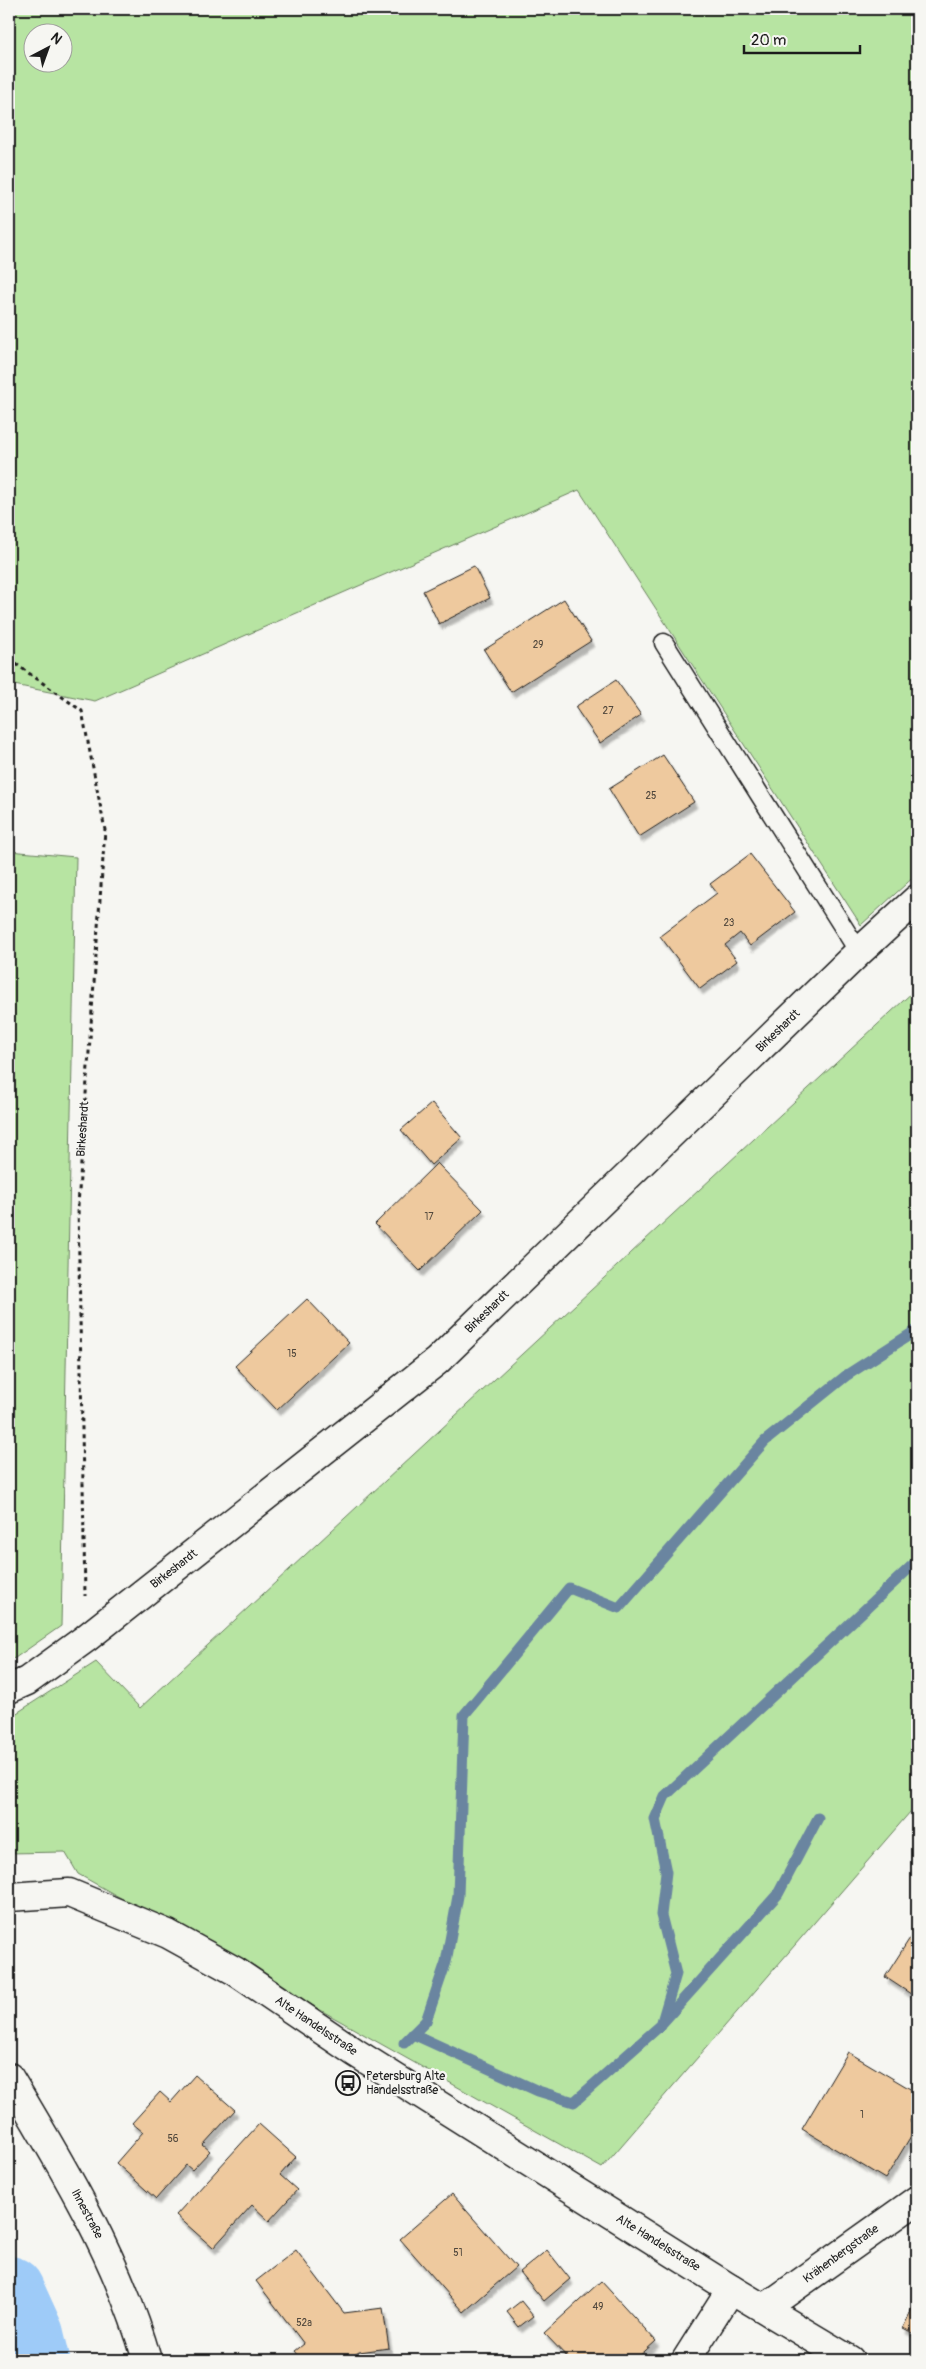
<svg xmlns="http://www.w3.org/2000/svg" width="926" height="2369" viewBox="0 0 926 2369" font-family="Pangolin,sans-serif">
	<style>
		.green { fill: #b7e4a2; stroke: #6a805f; fill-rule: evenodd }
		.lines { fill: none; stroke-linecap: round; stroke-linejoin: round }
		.stream { stroke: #6a85a0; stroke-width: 11 }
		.river { stroke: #9ecbf8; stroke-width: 70 }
		.building { fill: #eec99e; stroke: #1c1c1c; filter: url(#shadow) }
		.service-casing { stroke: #1c1c1c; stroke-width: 21 }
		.minor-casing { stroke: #1c1c1c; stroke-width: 31 }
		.secondary-casing { stroke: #1c1c1c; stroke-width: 31 }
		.path { stroke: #1c1c1c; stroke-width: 3; stroke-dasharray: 4 4; stroke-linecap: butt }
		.service { stroke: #f6f6f2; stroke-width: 18 }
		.minor { stroke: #f6f6f2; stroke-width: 28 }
		.secondary { stroke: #f6f6f2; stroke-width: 28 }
		.labels { text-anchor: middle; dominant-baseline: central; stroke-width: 4.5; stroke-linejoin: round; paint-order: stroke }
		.number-label { font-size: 10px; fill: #50473c }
		.street-label { font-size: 12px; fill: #1c1c1c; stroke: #f6f6f2 }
		.poi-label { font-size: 12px; fill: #1c1c1c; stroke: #f6f6f2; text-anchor: start }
	</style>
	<defs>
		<filter id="shadow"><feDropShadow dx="3" dy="5.5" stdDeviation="1" flood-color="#0004"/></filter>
	</defs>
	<rect width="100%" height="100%" fill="#f6f6f2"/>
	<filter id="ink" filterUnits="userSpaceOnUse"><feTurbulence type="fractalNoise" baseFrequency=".02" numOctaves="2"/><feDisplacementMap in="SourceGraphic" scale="10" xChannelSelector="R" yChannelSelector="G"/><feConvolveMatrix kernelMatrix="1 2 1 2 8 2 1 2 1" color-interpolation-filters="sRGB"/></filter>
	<g filter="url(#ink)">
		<g class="green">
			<path d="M9,9H917V874L861,925L579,490L95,701L9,684ZM32,32H62V62H32Z"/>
			<polygon points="9,851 76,857 61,1626 15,1658 9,1660"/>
			<polygon points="917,988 917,1804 602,2168 78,1874 65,1852 9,1853 9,1718 96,1662 140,1708"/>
		</g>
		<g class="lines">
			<g class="stream">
				<polyline points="663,2022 778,1894 818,1818"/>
				<polyline points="413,2034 538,2091 574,2102 661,2025 676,1974 661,1915 666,1872 655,1819 665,1796 917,1561"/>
				<polyline points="404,2043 426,2021 446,1962 458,1896 464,1715 569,1588 619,1608 765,1441 847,1375 917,1330"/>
			</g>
			<polyline class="river" points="9,2291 29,2335 35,2360"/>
		</g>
		<g class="building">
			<polygon points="474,566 490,598 439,624 423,591"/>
			<polygon points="564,599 591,641 511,692 484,650"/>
			<polygon points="616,680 641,715 600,743 575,707"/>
			<polygon points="663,755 694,802 639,837 609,789"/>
			<polygon points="750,854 795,912 750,946 740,933 725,945 737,961 700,989 660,936 717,893 710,884"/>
			<polygon points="432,1103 462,1138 431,1165 401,1130"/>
			<polygon points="437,1163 483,1210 420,1271 375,1224"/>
			<polygon points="307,1299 349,1343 277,1410 235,1366"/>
			<polygon points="917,1927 917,1998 885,1977"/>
			<polygon points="848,2052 917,2093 917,2109 910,2121 917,2126 885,2179 802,2129"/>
			<polygon points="195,2075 235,2110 203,2145 210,2151 192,2170 186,2165 156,2199 116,2163 143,2132 132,2123 160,2092 171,2102"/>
			<polygon points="259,2124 296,2157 280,2175 297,2190 269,2221 252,2205 213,2248 176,2215"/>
			<polygon points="452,2194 516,2267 464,2312 400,2239"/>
			<polygon points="296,2250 344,2313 383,2308 389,2348 359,2352 347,2360 302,2360 295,2351 304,2344 256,2281"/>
			<polygon points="547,2250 570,2279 544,2301 520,2272"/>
			<polygon points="601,2281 656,2341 635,2360 570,2360 544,2333"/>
			<polygon points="917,2298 917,2335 903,2328"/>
			<polygon points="521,2301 533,2316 519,2327 507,2312"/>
		</g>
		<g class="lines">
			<defs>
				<polyline id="service" points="664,643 859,952"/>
				<g id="minor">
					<polyline points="9,1689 27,1681 85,1639 437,1361 859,952 917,899"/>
					<polyline points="9,1897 69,1893 168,1934 235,1971 356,2053 731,2289 850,2360"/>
					<polyline points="765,2308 917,2200"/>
					<polyline points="686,2360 731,2289"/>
				</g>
				<path id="secondary" d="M9,2077C63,2167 118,2258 147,2360"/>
			</defs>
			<use href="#service" class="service-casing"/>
			<use href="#minor" class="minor-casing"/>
			<use href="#secondary" class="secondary-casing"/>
			<polyline class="path" points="9,659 82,711 105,830 78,1205 85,1596"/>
			<use href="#service" class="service"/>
			<use href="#minor" class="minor"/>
			<use href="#secondary" class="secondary"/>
		</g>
	</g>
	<defs>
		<symbol id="bus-ring" viewBox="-11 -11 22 22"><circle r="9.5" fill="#f6f6f2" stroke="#1c1c1c" stroke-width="1.5"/><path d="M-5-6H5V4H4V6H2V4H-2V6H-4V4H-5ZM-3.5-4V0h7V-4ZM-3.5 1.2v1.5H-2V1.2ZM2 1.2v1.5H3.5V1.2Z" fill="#1c1c1c"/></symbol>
	</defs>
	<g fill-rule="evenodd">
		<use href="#bus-ring" x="334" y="2069" width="28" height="28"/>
	</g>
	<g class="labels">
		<g class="number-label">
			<text x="538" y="645">29</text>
			<text x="608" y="711">27</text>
			<text x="651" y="796">25</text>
			<text x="729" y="923">23</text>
			<text x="429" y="1217">17</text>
			<text x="292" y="1354">15</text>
			<text x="862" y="2115">1</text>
			<text x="173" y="2139">56</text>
			<text x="458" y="2253">51</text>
			<text x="598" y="2307">49</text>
			<text x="304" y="2323">52a</text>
		</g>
		<g class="street-label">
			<text transform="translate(778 1031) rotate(-44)">Birkeshardt</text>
			<text transform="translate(83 1129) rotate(-86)">Birkeshardt</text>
			<text transform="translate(487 1312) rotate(-44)">Birkeshardt</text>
			<text transform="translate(174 1569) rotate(-38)">Birkeshardt</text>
			<text transform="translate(316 2026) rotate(34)">Alte Handelsstraße</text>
			<text transform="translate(87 2214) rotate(62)">Ihnestraße</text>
			<text transform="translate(658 2243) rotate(32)">Alte Handelsstraße</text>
			<text transform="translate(841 2254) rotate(-36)">Krähenbergstraße</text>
		</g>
		<g class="poi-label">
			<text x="366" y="2076">Petersburg Alte<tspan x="366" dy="14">Handelsstraße</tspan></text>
		</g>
	</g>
	<rect width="926" height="2369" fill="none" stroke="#f6f6f2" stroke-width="30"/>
	<rect x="15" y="15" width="896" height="2339" fill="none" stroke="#1c1c1c" stroke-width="2" filter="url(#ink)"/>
	<g transform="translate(48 48) rotate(41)"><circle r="24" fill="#f6f6f2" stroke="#9f9f9c"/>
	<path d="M0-4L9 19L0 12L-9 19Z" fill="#1c1c1c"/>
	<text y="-8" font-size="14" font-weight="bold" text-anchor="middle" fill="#1c1c1c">N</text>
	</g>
	<path d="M744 45v8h116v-8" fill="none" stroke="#1c1c1c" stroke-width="2.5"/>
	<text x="751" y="45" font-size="15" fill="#1c1c1c" stroke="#f6f6f2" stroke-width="4" paint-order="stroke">20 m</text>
</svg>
